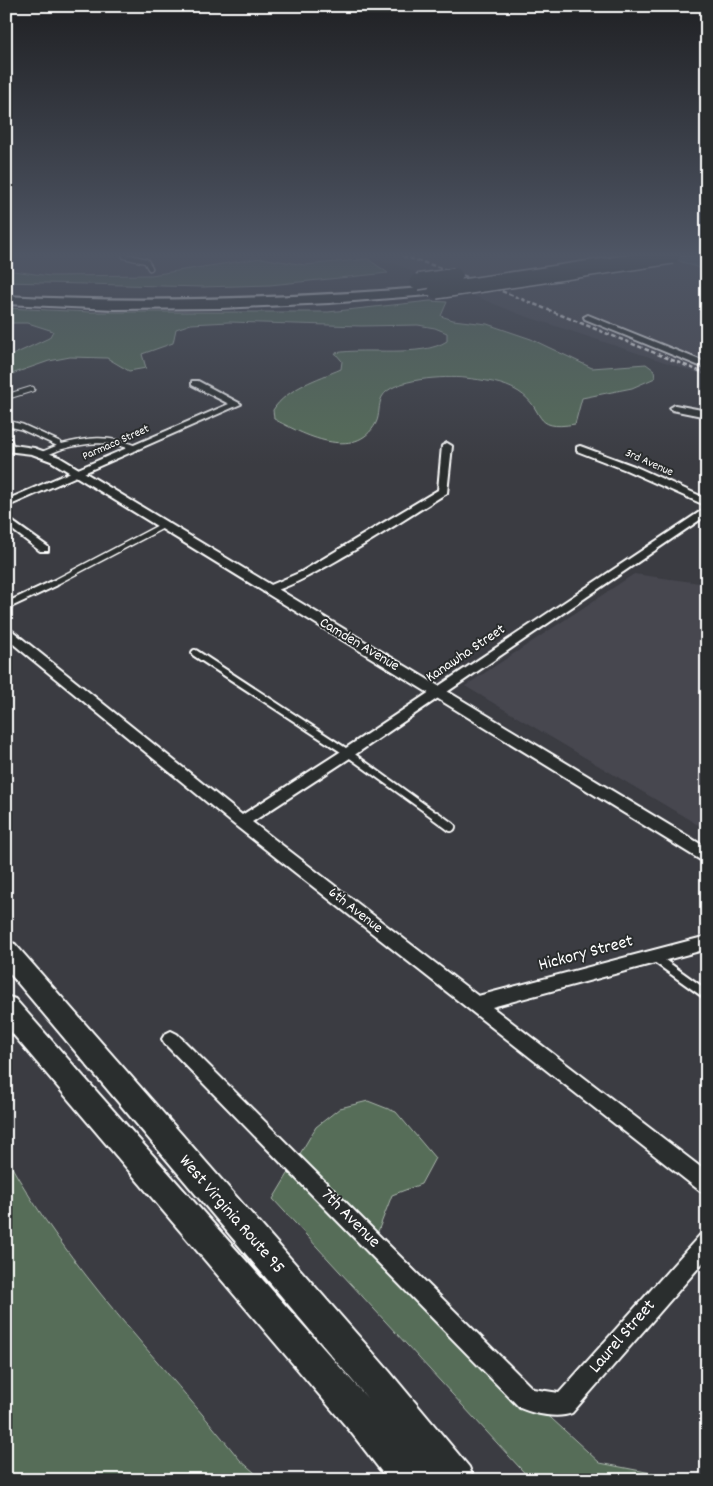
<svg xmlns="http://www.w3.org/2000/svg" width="713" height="1486" viewBox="0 0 713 1486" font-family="Dekko,sans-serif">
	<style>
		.built { fill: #474750 }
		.green { fill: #566d59; stroke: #aab6ac }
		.water { fill: #4d606f; stroke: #94a0a9 }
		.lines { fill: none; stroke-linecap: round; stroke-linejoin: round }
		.service-far3-casing { stroke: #fff; stroke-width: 7 }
		.service-far2-casing { stroke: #fff; stroke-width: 8 }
		.service-far1-casing { stroke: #fff; stroke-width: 10 }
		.service-casing { stroke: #fff; stroke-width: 12 }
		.minor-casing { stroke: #fff; stroke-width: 4 }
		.tertiary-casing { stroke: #fff; stroke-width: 4 }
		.primary-casing { stroke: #fff; stroke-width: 4 }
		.motorway-casing { stroke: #fff; stroke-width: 4 }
		.service-far3 { stroke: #2a2d2e; stroke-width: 4.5 }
		.service-far2 { stroke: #2a2d2e; stroke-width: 5 }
		.service-far1 { stroke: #2a2d2e; stroke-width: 6 }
		.service { stroke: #2a2d2e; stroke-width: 8 }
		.minor { fill: #2a2d2e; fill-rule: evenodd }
		.tertiary { fill: #2a2d2e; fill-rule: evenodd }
		.primary { fill: #2a2d2e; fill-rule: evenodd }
		.motorway { fill: #2a2d2e; fill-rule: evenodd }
		.rail { stroke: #fff; stroke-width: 2.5; stroke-dasharray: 4.5 2.5; stroke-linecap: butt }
		.motorway-bridge-casing { stroke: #fff; stroke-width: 18; stroke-linecap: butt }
		.motorway-bridge { stroke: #2a2d2e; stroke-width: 15 }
		.labels { text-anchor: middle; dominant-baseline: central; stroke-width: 4; stroke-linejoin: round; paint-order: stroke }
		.far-street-label { font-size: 12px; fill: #fff; stroke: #2a2d2e }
		.street-label { font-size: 15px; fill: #fff; stroke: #2a2d2e }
		.near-street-label { font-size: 18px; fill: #fff; stroke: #2a2d2e }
	</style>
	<rect width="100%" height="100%" fill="#3b3c42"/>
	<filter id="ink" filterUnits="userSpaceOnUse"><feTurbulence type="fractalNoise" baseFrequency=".02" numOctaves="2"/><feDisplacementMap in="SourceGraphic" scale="10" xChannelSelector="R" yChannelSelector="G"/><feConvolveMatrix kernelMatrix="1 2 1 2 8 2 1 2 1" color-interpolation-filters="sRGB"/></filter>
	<g filter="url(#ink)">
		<g class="built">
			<polygon points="6,256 666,256 707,271 707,376 519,314 395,264 369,259 305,265 261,258 151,275 50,276 6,270"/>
			<polygon points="634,574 707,584 707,820 700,826 465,686"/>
		</g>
		<g class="green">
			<polygon points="261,258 305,265 368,259 388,273 270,285 202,287 6,282 6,270 50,276 151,275"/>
			<path d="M430,301L447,302L441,316L453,320L487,324L531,339L592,368L646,364L654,370L655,378L632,388L582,398L575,424C530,432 547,410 519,392C504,382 482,380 465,378C446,376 392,378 382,397C378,405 380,415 376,423C355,462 302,434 274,419L273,410C287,388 318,379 341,369L342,361L335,353C367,347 421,358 447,341V333L435,328L418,325L361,326L229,322L191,324L176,329L173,343L142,354L146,368L129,371L107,358L70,357L49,361L6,376V358L49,338L53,331L28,323H6V308L91,312H328Z"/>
			<polygon points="368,1101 396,1112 435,1158 421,1184 392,1195 370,1252 600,1463 682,1479 707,1475 707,1480 531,1480 273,1199 316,1127 340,1108"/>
			<path d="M6,1157C69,1270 160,1360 240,1460L263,1480H6Z"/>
		</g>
		<polygon class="water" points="666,256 707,256 707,271"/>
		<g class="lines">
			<defs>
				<g id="service-far3">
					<polyline points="125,256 146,261 150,268"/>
					<polyline points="6,397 32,389"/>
				</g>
				<g id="service-far2">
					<polyline points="6,423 22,427 59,444 60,447 43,454"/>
					<polyline points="6,433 11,447"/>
					<path d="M60,447C87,440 108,437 135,448"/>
					<polyline points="52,584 164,525"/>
				</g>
				<g id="service-far1">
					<polyline points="6,606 55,583"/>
					<polyline points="195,653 348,753 437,817"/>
				</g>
				<g id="service">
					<polyline points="436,816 451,827"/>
					<polyline points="654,957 707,995"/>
				</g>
				<g id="minor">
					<polygon points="588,315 707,363 707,369 585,319 584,317"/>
					<polygon points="192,381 198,381 241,404 6,507 6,500 229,404 192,385"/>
					<polygon points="675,405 707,411 707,417 672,410 670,408"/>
					<path d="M447,443L452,446L447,493C420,509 286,598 264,592V588L301,572L438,490L442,446Z"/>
					<polygon points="580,446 634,466 707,499 707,506 626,470 577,451 577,447"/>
					<polygon points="707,507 707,515 353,756 252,822 478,996 707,936 707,949 492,1007 707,1172 707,1193 700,1191 236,826 6,638 6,628 10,629 242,815 343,750"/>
					<polygon points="6,517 48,547 48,551 40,551 6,525"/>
					<path d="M171,1031L177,1034L533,1389L559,1393L700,1235L707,1232V1258L572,1413C558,1419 534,1414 520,1408L165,1044L162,1039L165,1034Z"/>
				</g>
				<polygon id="tertiary" points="6,444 34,448 59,457 707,848 707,864 51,461 32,454 6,451"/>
				<polygon id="primary" points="6,941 15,944 389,1371 469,1467 474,1480 433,1480 426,1471 429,1480 388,1480 350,1431 6,1026 6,996 15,999 368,1399 6,969"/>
				<path id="motorway" d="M436,287L441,288L443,291L441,294L329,303L221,308L114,309L6,304V296C150,304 293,298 436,287Z"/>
			</defs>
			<use href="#service-far3" class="service-far3-casing"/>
			<use href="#service-far2" class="service-far2-casing"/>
			<use href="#service-far1" class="service-far1-casing"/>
			<use href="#service" class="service-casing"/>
			<use href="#minor" class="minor-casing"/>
			<use href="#tertiary" class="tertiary-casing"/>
			<use href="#primary" class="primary-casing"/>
			<use href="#motorway" class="motorway-casing"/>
			<use href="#service-far3" class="service-far3"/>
			<use href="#service-far2" class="service-far2"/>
			<use href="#service-far1" class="service-far1"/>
			<use href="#service" class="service"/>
			<use href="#minor" class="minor"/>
			<use href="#tertiary" class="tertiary"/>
			<use href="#primary" class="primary"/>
			<use href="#motorway" class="motorway"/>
			<polyline class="rail" points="403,256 457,273 707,374"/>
			<defs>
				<g id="motorway-bridge">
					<polyline points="417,282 455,276"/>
					<polyline points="436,291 672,256"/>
				</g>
			</defs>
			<use href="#motorway-bridge" class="motorway-bridge-casing"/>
			<use href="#motorway-bridge" class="motorway-bridge"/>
		</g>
	</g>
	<linearGradient id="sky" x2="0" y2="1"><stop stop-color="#202124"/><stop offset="0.55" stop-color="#4f5665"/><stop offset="1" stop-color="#4f5665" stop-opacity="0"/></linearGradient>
	<rect width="713" height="464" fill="url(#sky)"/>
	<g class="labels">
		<g class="far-street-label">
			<text transform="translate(116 443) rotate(-24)">Parmaco Street</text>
			<text transform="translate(649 463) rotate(24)">3rd Avenue</text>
		</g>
		<g class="street-label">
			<text transform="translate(359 645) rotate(31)">Camden Avenue</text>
			<text transform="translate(466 654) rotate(-34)">Kanawha Street</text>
			<text transform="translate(355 911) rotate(38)">6th Avenue</text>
		</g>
		<g class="near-street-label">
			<text transform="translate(586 954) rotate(-15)">Hickory Street</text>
			<text transform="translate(231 1215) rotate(49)">West Virginia Route 95</text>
			<text transform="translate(350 1219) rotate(45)">7th Avenue</text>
			<text transform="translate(623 1337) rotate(-49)">Laurel Street</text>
		</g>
	</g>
	<rect width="713" height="1486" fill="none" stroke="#2a2d2e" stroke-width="25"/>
	<rect x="12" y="12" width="688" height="1461" fill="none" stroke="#fff" stroke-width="2" filter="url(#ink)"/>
</svg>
